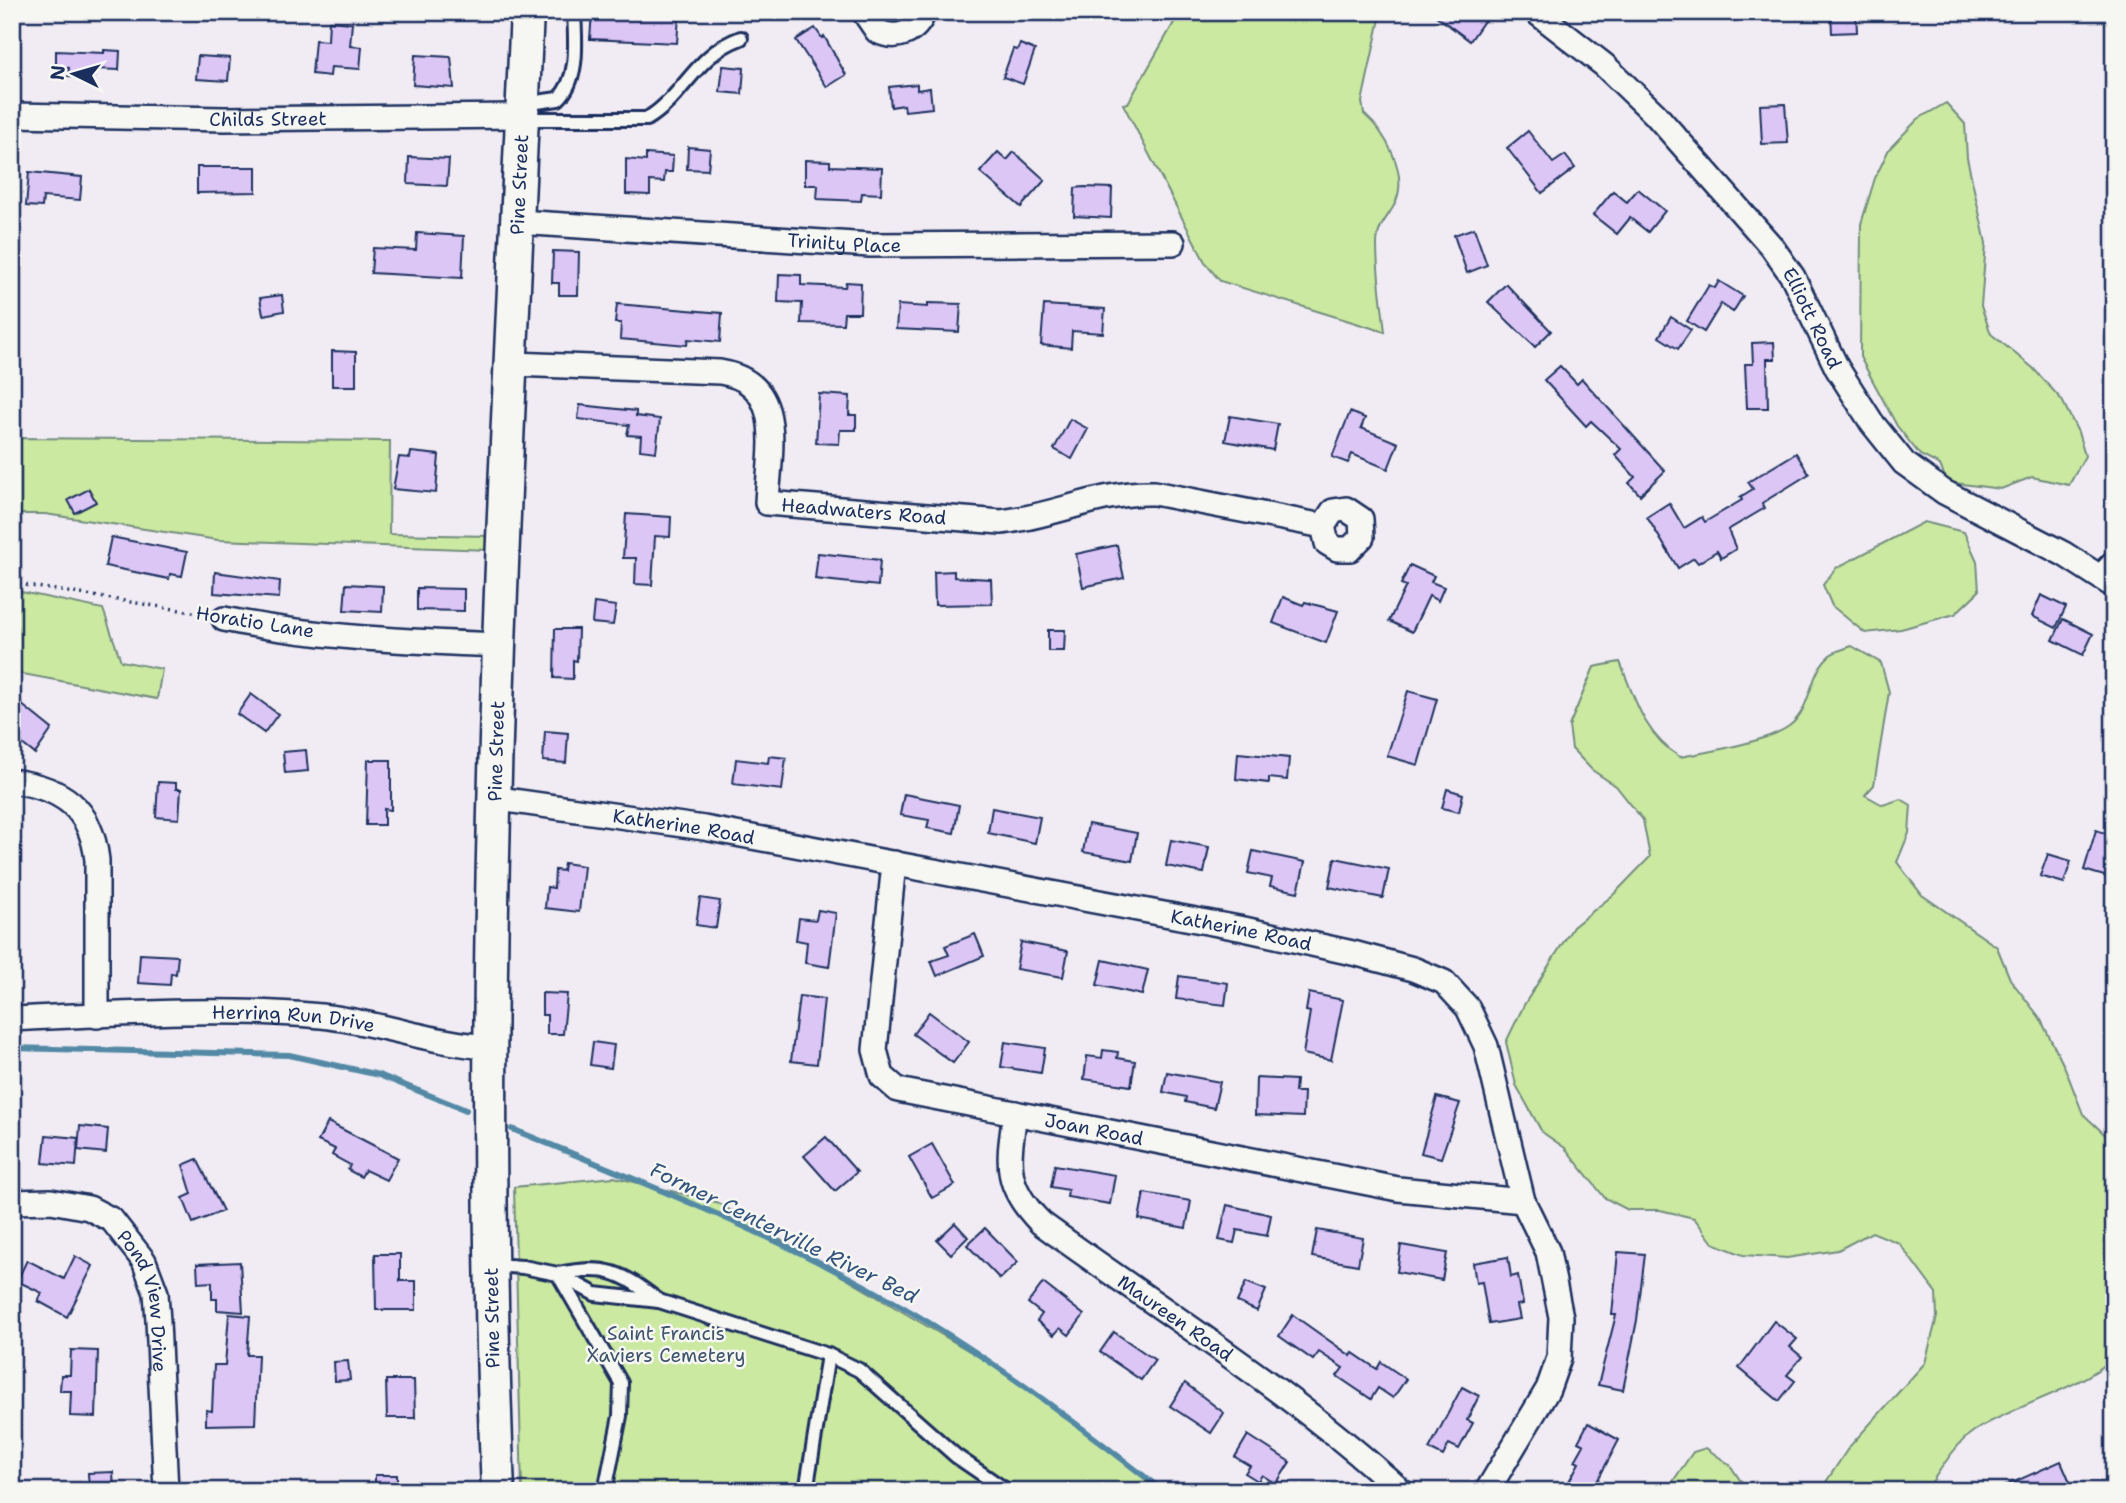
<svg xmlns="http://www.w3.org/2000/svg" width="2126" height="1503" viewBox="0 0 2126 1503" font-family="'Shantell Sans',sans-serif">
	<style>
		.green { fill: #cbe9a0; stroke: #738c7f; stroke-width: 2 }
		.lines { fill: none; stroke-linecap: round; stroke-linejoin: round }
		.stream { stroke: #5289a5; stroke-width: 6 }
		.building { fill: #dcc6f6; stroke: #1b2f5e; stroke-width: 2 }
		.lane-casing { stroke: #1b2f5e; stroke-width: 18 }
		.street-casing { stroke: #1b2f5e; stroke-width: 28 }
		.secondary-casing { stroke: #1b2f5e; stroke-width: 37 }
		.path { stroke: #1b2f5e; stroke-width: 3.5; stroke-dasharray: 2 5; stroke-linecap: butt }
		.lane { stroke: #f6f6f2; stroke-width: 12 }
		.street { stroke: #f6f6f2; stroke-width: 23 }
		.secondary { stroke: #f6f6f2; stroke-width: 32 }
		.labels { text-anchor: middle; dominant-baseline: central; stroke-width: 5; stroke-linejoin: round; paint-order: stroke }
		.street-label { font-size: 19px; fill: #1b2f5e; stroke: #f6f6f2 }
		.park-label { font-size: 19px; fill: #3e546b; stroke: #f6f6f2 }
		.water-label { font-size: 21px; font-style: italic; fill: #32547c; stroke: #f6f6f2 }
	</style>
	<rect width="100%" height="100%" fill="#f1ecf3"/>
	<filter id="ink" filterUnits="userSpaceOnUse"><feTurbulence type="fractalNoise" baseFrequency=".0143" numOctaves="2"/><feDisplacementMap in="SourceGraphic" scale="14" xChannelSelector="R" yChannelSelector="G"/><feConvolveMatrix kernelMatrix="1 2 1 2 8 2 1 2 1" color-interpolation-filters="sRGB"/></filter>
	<g filter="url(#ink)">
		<g class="green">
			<path d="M1180,12L1381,14L1362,102L1364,114C1385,132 1408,172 1396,201C1390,217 1377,223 1377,245C1377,274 1382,304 1385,332L1220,281L1206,264L1123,104L1128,103Z"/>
			<polygon points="1946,103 1965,124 1967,158 1986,243 1981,306 1991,334 2033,368 2062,400 2078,432 2085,456 2069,485 2032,477 2001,489 1947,482 1940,465 1920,455 1897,426 1860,357 1861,224 1875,178 1889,149 1918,119"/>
			<polygon points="12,438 390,441 389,534 490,536 489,550 218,540 45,514 12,514"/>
			<polygon points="1924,522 1964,532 1977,561 1979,591 1955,614 1901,629 1865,633 1832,606 1823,585 1836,568"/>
			<polygon points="12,590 103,609 121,661 162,669 157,699 12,672"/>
			<path d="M1852,646L1881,663L1889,692L1874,785L1865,795L1883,805L1901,799L1911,805L1909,833L1897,862L1922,895L1997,947L2010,979L2040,1018L2065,1068L2083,1114L2114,1143V1358C2072,1393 2019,1403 1974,1431C1955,1444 1939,1472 1926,1491H1812L1824,1485L1849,1447L1925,1363L1937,1317L1936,1293L1899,1243L1872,1232L1838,1250L1787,1258L1743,1255L1713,1243L1694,1218L1660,1210H1628L1605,1198L1565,1148L1542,1132L1516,1085L1506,1042L1524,1005L1573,927L1613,895L1650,857L1643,820L1616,786L1592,770L1572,749L1569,726L1594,667L1620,662C1635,699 1644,735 1680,757C1707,752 1767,742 1789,726C1812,709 1808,676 1828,657C1833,651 1845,649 1852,646Z"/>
			<polygon points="614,1177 716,1202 1010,1375 1163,1491 522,1491 514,1187"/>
			<polygon points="1706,1448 1730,1465 1740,1480 1754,1491 1670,1491 1669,1487 1693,1452"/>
		</g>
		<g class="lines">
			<g class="stream">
				<polyline points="12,1048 289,1055 379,1075 466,1110"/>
				<path d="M512,1129C637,1180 767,1231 885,1297C984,1352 1074,1421 1163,1491"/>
			</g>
		</g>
		<g class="building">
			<polygon points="592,12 679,16 677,43 590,39"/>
			<polygon points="1431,12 1478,12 1486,18 1470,41"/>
			<polygon points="1831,12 1856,12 1857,32 1832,33"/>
			<polygon points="329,21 352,23 350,46 362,47 360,69 331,67 330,76 312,74 315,40 328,41"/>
			<polygon points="815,28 822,38 824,36 846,75 827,87 796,40"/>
			<polygon points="1020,44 1035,50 1023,84 1003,77 1013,49 1017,50"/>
			<polygon points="104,50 120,51 119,70 94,69 94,77 68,76 69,68 56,67 56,51 104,53"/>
			<polygon points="415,55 451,57 454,88 413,85"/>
			<polygon points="198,56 230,58 228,81 196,79"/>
			<polygon points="723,66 744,68 742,94 720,92"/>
			<polygon points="917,84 917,90 930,88 932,108 905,111 904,105 891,107 889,87"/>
			<polygon points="1785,104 1788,143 1762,144 1760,105"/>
			<polygon points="1528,131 1553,163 1565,155 1575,168 1542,193 1507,148"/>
			<polygon points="688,147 710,149 708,170 687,169"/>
			<polygon points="998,152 1007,160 1014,152 1045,180 1021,207 980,172"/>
			<polygon points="646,154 673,156 672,172 665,172 664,182 650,181 650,195 626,194 626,159 646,161"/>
			<polygon points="409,157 449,159 447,186 408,184"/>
			<polygon points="805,160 830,161 830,166 882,168 881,194 862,193 861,201 817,199 818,185 805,185"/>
			<polygon points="197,167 256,167 256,192 197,193"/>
			<polygon points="29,172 82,177 80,200 43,197 42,207 26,206"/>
			<polygon points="1084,187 1112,188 1111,218 1074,216 1075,188"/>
			<polygon points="1638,189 1665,211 1648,232 1630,218 1617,234 1593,215 1613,191 1627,202"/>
			<polygon points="1474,228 1487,265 1467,273 1454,235"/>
			<polygon points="417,233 464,236 462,278 371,273 373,248 416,250"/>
			<polygon points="553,251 579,252 578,295 559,295 559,283 552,283"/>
			<polygon points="779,274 801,275 801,285 845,287 846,282 861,283 860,313 844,313 843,324 801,323 802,303 778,302"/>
			<polygon points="1719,281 1743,296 1733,312 1721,304 1704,332 1687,321 1709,285 1715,288"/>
			<polygon points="1506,284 1551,331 1535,347 1488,302"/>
			<polygon points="282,295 284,311 263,315 260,298"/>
			<polygon points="928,303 961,304 959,332 896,329 898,305 928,307"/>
			<polygon points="617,304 722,313 720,342 688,339 687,345 620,339 621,323 615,323"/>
			<polygon points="1044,305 1105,309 1103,333 1072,331 1071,348 1041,345"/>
			<polygon points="1671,317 1691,330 1678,349 1659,337"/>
			<polygon points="1774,342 1775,359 1767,359 1768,408 1747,408 1745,364 1753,364 1752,343"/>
			<polygon points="332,351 356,352 356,386 332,386"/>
			<polygon points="1560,366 1577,384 1582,379 1665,471 1640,495 1629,483 1635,477 1615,455 1621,449 1591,421 1586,426 1544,380"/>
			<polygon points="819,394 850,396 849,415 856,415 856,430 840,430 839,444 816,443"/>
			<polygon points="580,405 636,411 636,416 660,419 656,452 640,450 641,436 627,435 629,425 578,419"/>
			<polygon points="1350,412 1365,418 1361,428 1398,443 1388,469 1352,454 1348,463 1332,457"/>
			<polygon points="1230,416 1278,424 1273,450 1225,441"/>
			<polygon points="1070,419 1088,429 1072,459 1054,449"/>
			<polygon points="411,452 439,455 436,493 393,489 399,457 410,458"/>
			<polygon points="1796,453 1809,474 1762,503 1765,508 1728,530 1736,549 1721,558 1717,551 1698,563 1694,558 1678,568 1647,517 1669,503 1684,528 1702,517 1705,522 1742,500 1740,497 1753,489 1748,482"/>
			<polygon points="89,489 96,502 75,513 68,500"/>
			<polygon points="626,514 671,517 670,537 655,536 652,585 635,584 636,558 623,558"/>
			<polygon points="111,537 187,552 182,576 170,574 169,579 105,566"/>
			<polygon points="1117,545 1124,578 1083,587 1076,554"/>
			<polygon points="818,553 880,560 878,586 815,579"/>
			<polygon points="1410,565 1434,576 1431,582 1444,587 1438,601 1429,596 1412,632 1389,621 1406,586 1401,584"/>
			<polygon points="954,571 954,577 991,579 992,604 935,605 934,572"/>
			<polygon points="215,572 280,581 279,598 214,593"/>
			<polygon points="346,584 383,586 382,612 344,610"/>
			<polygon points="417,588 464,589 464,611 417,610"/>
			<polygon points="2041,595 2066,607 2056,628 2032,616"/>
			<polygon points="1283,597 1303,605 1305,602 1338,611 1326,643 1273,623"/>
			<polygon points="594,603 616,606 613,625 592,623"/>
			<polygon points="2063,619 2093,634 2083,655 2053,640"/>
			<polygon points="555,629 578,629 577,661 573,660 573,679 554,678"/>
			<polygon points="1048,630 1065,630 1064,651 1048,651"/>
			<polygon points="1408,691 1437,699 1418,765 1387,756"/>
			<polygon points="251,694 278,714 264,733 237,714"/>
			<polygon points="21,704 52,729 35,754 12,736 12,716"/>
			<polygon points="545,731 568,733 566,763 543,761"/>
			<polygon points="306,750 308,771 285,773 283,752"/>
			<polygon points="1238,753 1289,758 1287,780 1269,778 1269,783 1236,779"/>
			<polygon points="769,756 786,758 782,790 733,784 736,759 768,763"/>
			<polygon points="368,760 391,760 391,810 384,809 384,825 366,825"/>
			<polygon points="158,782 176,783 176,789 181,789 179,819 156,817"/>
			<polygon points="1447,789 1463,794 1459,812 1442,808"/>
			<polygon points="904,794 959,805 954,833 927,828 929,820 900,815"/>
			<polygon points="992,808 1040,817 1035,843 988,833"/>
			<polygon points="1088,824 1137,833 1132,861 1083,852"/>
			<polygon points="2096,830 2114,836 2114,879 2084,870"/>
			<polygon points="1171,840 1209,847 1204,873 1166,866"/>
			<polygon points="1253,851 1305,862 1298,892 1270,886 1272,878 1248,873"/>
			<polygon points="2048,854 2071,861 2064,883 2040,876"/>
			<polygon points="1335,858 1389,869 1383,898 1329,887"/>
			<polygon points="564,863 584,866 579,912 545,908 547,887 554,888 555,870 563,871"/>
			<polygon points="700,898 720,901 716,928 696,925"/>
			<polygon points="818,910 836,913 829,967 805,963 807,942 796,940 799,918 816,920"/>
			<polygon points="975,934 984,956 937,976 931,961 949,955 945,946"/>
			<polygon points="1021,942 1068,951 1063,977 1016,969"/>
			<polygon points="140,954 178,956 176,974 171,973 170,985 138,983"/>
			<polygon points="1103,960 1148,970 1142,995 1097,985"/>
			<polygon points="1179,976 1228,983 1225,1005 1176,999"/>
			<polygon points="542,993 567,994 563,1034 547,1034 547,1015 542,1015"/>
			<polygon points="1309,993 1343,1000 1331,1060 1303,1054 1310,1012 1306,1011"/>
			<polygon points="799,996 824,999 817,1064 791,1061"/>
			<polygon points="929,1012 969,1042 953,1063 913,1034"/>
			<polygon points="593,1042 614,1045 611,1068 590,1065"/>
			<polygon points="1005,1042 1045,1048 1041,1073 1001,1067"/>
			<polygon points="1103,1050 1118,1052 1117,1058 1135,1061 1131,1086 1084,1079 1087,1056 1102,1058"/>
			<polygon points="1167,1072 1220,1082 1214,1108 1185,1102 1186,1097 1163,1092"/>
			<polygon points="1256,1078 1296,1080 1295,1092 1304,1092 1303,1117 1255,1115"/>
			<polygon points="1437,1097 1460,1103 1441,1158 1421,1153"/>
			<polygon points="328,1122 398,1158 386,1180 365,1170 361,1177 348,1170 350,1165 332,1155 335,1149 318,1141"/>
			<polygon points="80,1126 108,1129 106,1153 78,1150"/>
			<polygon points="46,1135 78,1138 76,1166 43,1163"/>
			<polygon points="826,1137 857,1172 835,1191 804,1156"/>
			<polygon points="932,1144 955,1185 932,1198 909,1157"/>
			<polygon points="197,1159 223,1211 193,1223 183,1198 192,1194 183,1165"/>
			<polygon points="1055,1165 1115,1175 1110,1204 1067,1197 1068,1190 1051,1187"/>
			<polygon points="1144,1193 1191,1201 1186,1228 1139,1219"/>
			<polygon points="1227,1205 1271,1215 1267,1236 1237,1230 1234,1243 1219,1240"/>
			<polygon points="955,1223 968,1237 951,1254 937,1240"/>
			<polygon points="985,1228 1018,1262 1000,1279 967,1245"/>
			<polygon points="1317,1230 1363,1238 1358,1265 1312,1257"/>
			<polygon points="1401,1245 1447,1253 1442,1280 1397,1272"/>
			<polygon points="1618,1252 1645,1254 1637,1320 1623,1390 1598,1385 1616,1315 1612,1315"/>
			<polygon points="375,1254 400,1254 400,1281 416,1281 416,1310 376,1310"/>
			<polygon points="75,1256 93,1266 67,1317 38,1301 42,1293 17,1281 27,1260 64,1279"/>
			<polygon points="1508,1257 1511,1277 1518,1275 1523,1304 1517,1305 1520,1319 1489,1324 1482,1282 1476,1283 1473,1263"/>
			<polygon points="240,1262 243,1312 217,1310 217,1299 212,1299 212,1282 198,1283 197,1264"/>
			<polygon points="1246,1282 1266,1290 1257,1311 1237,1302"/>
			<polygon points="1043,1283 1084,1315 1069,1335 1060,1328 1054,1335 1037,1321 1042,1314 1028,1303"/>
			<polygon points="229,1314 250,1316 247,1355 258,1355 255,1424 206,1425 206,1410 212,1411 214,1365 225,1365"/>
			<polygon points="1293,1315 1351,1356 1353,1353 1377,1369 1381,1362 1406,1379 1393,1398 1378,1388 1371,1399 1337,1376 1343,1368 1319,1352 1313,1360 1279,1336"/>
			<polygon points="1774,1321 1797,1339 1790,1347 1802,1357 1787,1375 1795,1381 1779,1401 1739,1368"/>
			<polygon points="1114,1332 1155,1360 1141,1380 1100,1352"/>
			<polygon points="71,1350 98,1351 96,1417 70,1416 71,1391 60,1391 61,1375 70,1375"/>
			<polygon points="348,1361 350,1380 335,1381 334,1362"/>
			<polygon points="386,1380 414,1380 415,1418 387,1418"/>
			<polygon points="1185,1383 1224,1413 1211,1433 1170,1406"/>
			<polygon points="1462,1387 1479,1396 1467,1420 1473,1423 1459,1449 1449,1444 1443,1456 1429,1449"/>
			<polygon points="1588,1423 1619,1440 1592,1491 1584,1491 1568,1483 1579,1463 1575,1461 1584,1445 1578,1442"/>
			<polygon points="1248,1435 1290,1462 1276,1484 1262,1475 1258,1481 1245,1473 1250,1466 1235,1457"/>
			<polygon points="2061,1461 2074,1491 1994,1491"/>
			<polygon points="113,1472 114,1491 89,1491 88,1473"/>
			<rect x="375" y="1475" width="22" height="16"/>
		</g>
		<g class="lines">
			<defs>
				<g id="lane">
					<path d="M523,104L558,99C580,79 575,39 574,12"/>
					<path d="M522,119H647C686,95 694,55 741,38"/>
					<polyline points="2097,573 2114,555"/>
					<polyline points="491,1265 523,1267 558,1274 621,1383 620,1416 605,1491"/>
					<polyline points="558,1274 595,1294 659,1301 828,1355 859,1370 956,1456 1007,1491"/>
					<path d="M558,1274C607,1264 621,1272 659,1301"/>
					<polyline points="806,1491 828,1355"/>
				</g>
				<g id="street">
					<path d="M864,12L877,31C897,41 916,33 924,12"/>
					<path id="s1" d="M1536,12L1604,65L1655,114L1772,247L1793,277L1837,368L1872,423L1904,463L1944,492L2064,554L2114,586"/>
					<path id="s2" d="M12,115L225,119L522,116"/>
					<path id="s3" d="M518,222L870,245L1173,243"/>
					<path id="s4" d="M513,364L720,372C788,383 769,452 767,503L1001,522C1052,517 1102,491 1154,493L1323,526L1333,511L1346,509L1361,519L1362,537L1350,549H1337L1327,543L1323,526"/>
					<path d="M224,619C314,638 407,641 499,645"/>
					<path d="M12,781C62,788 91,807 97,860V1016"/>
					<path id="s5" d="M492,798L704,828L1244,929L1357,954L1413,969L1444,982L1468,1008L1486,1046L1523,1201L1548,1252L1561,1317L1559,1358L1548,1389L1487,1491"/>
					<path id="s6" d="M894,863L875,1050L882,1076L898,1090L1398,1189L1523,1201"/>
					<path id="s7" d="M12,1019C114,1014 219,1007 321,1016C378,1022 431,1043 488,1047"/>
					<path id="s8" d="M1015,1113C1008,1163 1003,1185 1041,1223C1163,1312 1288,1388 1401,1491"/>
					<path id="s9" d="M12,1202L51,1201L89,1208L112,1220L144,1261L156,1293L158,1321L166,1491"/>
				</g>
				<g id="secondary">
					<path id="s10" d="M498,1491C476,998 504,505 527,12"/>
				</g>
			</defs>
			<use href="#lane" class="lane-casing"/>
			<use href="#street" class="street-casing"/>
			<use href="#secondary" class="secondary-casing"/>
			<polyline class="path" points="12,583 205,614"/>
			<use href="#lane" class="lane"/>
			<use href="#street" class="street"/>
			<use href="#secondary" class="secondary"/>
		</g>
	</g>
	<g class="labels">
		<g class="street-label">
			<text stroke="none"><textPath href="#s2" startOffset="256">Childs Street</textPath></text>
			<text stroke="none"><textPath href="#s10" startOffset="1307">Pine Street</textPath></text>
			<text stroke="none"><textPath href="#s3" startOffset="327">Trinity Place</textPath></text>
			<text stroke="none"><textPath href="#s1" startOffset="416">Elliott Road</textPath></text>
			<text stroke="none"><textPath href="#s4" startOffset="462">Headwaters Road</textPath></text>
			<text transform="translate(255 622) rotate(9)">Horatio Lane</text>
			<text stroke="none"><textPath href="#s10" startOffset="740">Pine Street</textPath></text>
			<text stroke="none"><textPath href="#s5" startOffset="194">Katherine Road</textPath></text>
			<text stroke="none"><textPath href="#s5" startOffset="761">Katherine Road</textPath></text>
			<text stroke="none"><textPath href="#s7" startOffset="282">Herring Run Drive</textPath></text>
			<text stroke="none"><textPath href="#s6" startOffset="436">Joan Road</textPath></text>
			<text stroke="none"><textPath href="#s9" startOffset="194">Pond View Drive</textPath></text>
			<text stroke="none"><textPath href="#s8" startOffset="284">Maureen Road</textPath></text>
			<text transform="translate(492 1318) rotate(-91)">Pine Street</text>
		</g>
		<g class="park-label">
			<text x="666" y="1333">Saint Francis<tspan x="666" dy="22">Xaviers Cemetery</tspan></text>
		</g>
		<g class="water-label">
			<text transform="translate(784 1233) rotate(26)">Former Centerville River Bed</text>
		</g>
	</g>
	<rect width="2126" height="1503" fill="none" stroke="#f6f6f2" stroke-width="42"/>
	<rect x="21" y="21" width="2084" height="1461" fill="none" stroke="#1b2f5e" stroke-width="2.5" filter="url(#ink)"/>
	<g transform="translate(74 74) rotate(275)" stroke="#f6f6f2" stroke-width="5" paint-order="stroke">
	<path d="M0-5L12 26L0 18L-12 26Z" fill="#1b2f5e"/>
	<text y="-10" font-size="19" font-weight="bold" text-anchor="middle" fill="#1b2f5e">N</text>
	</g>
</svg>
